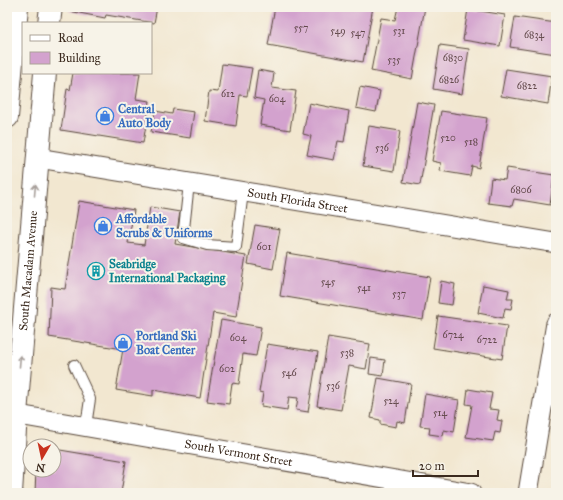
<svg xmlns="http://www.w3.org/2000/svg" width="563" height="500" viewBox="0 0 563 500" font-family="'IM FELL Great Primer',serif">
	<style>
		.building { fill: #d3a2ce }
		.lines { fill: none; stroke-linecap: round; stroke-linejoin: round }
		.lane-casing { stroke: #564639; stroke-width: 12 }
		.street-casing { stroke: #564639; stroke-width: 21 }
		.primary-casing { stroke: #564639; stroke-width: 24 }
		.lane { stroke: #fff; stroke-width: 10 }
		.street { stroke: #fff; stroke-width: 19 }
		.primary { stroke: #fff; stroke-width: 22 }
		.oneway { stroke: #a79f9a }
		.labels { text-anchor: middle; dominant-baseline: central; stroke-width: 4; stroke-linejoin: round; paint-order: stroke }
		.number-label { font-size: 10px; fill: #61484a }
		.shop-label { font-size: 12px; font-weight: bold; fill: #366cbe; stroke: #f7f3e8; text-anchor: start }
		.street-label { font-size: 12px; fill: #3b2a1e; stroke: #f7f3e8 }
		.culture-label { font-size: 12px; font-weight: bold; fill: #0d838f; stroke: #f7f3e8; text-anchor: start }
	</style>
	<rect width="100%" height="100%" fill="#f7f3e8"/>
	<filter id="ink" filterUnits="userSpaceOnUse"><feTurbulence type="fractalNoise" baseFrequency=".025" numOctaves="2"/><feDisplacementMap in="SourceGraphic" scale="8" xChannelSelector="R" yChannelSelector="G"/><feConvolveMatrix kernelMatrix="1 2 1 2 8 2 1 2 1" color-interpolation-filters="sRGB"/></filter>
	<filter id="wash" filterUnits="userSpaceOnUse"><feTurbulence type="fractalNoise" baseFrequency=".012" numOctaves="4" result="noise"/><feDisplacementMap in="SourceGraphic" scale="16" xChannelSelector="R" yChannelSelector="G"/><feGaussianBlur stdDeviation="0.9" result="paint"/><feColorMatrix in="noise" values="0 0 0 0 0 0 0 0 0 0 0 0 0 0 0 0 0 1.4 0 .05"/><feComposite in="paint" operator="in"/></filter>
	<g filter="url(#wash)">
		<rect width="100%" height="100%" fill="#f2e7d0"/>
		<g id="blocks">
			<g class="building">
				<polygon points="69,7 157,7 154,23 106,15 105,18 69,11"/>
				<polygon points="275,7 352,7 358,8 358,7 373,7 363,62 268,45"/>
				<polygon points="398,7 425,7 412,79 371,71 381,18 395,20"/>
				<polygon points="468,9 505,15 500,46 463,40"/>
				<polygon points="515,17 556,23 556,54 510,47"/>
				<polygon points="440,45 469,49 462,94 433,89"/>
				<polygon points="222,64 252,68 247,96 240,95 236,126 205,121 209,91 218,92"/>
				<polygon points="506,69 552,76 548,104 501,96"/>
				<polygon points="258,70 274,73 272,88 296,91 290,130 260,125 264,100 254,98"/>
				<polygon points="73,73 140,73 136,99 150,101 143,143 61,130 67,89 70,90"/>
				<polygon points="360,87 380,91 376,112 356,108"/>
				<polygon points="417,102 434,105 420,185 403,182"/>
				<polygon points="309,103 349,111 344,142 338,141 334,160 307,155 311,136 303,134"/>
				<polygon points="173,109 194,112 190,138 151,132 155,111 172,114"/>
				<polygon points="441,111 487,118 479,168 472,166 470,176 440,171 441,163 432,161"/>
				<polygon points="369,126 400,131 394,171 363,166"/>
				<polygon points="507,168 554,175 550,205 514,199 512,206 488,203 491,178 505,180"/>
				<polygon points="79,201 134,210 128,243 144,245 150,207 180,212 175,244 246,256 236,317 213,313 200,398 153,390 153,396 116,390 123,349 49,337 51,287 65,289"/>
				<polygon points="255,225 280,229 273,269 248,264"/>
				<polygon points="287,253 430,277 423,320 280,296"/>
				<polygon points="441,281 455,284 452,305 438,303"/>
				<polygon points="483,285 509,290 507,299 513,299 511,309 505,308 503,318 478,313"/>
				<polygon points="438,316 507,326 502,359 433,348"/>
				<polygon points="221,320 261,327 256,356 243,354 239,384 232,383 229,404 207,401"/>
				<polygon points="328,337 370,344 366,369 349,366 341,410 317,406"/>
				<polygon points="267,344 318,352 308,412 296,410 298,398 289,397 287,410 261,406 263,393 259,392"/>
				<polygon points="371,358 385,360 383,376 369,374"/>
				<polygon points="378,378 411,384 405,423 397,421 396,427 380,424 380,420 371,418"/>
				<polygon points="468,389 492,393 489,409 499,410 497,420 502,421 500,433 495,432 493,441 466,437 472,405 466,404"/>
				<polygon points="425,394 459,400 454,432 444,430 443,436 429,434 430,427 420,426"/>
				<polygon points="54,449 126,461 121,493 35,493 36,470 54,470"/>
			</g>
		</g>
	</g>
	<g filter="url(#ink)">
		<use href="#blocks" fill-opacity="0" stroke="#564639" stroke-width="1"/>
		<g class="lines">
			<defs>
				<g id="lane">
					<polyline points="189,183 183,238 207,245 236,247 243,192"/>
					<polyline points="74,365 90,399 86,426"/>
				</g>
				<g id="street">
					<path id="s1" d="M38,158L556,243"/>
					<path id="s2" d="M7,413L471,493"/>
					<polyline points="528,493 556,323"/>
				</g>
				<g id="primary">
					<polyline points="49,23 51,7"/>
					<polyline points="7,117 17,7"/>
					<path id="s3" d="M11,493L16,414L45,73"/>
				</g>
			</defs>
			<use href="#lane" class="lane-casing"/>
			<use href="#street" class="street-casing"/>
			<use href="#primary" class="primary-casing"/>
			<use href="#lane" class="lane"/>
			<use href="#street" class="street"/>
			<use href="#primary" class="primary"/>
		</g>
		<defs><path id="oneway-shaft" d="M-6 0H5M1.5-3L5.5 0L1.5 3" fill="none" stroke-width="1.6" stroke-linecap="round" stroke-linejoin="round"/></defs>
		<g class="oneway">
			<use href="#oneway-shaft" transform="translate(35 190) rotate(-85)"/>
			<use href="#oneway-shaft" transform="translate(20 361) rotate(-85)"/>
		</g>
	</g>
	<defs>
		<symbol id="shop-ring" viewBox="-11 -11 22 22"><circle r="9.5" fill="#f7f3e8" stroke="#3f7fe0" stroke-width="1.5"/><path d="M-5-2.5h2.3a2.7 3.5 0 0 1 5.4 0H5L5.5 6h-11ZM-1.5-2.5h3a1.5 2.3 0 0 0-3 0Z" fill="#3f7fe0"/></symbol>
		<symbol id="building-ring" viewBox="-11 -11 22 22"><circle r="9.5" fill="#f7f3e8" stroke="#0f9aa8" stroke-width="1.5"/><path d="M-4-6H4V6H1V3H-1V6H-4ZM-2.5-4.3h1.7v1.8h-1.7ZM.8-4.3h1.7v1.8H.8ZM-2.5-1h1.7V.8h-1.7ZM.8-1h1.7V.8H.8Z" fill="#0f9aa8"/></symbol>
	</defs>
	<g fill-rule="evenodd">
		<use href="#shop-ring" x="95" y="106" width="20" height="20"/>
		<use href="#shop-ring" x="93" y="216" width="20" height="20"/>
		<use href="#building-ring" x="86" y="261" width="20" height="20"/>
		<use href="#shop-ring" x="113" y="333" width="20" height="20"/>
	</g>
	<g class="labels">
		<g class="number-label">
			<text x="301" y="28">557</text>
			<text x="338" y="31">549</text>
			<text x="399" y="31">531</text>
			<text x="358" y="33">547</text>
			<text x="534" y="35">6834</text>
			<text x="453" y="58">6830</text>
			<text x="394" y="60">535</text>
			<text x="449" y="80">6826</text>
			<text x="527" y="86">6822</text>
			<text x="228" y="94">612</text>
			<text x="277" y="99">604</text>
			<text x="448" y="138">520</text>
			<text x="471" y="142">518</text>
			<text x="382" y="148">536</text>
			<text x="521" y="190">6806</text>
			<text x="264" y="247">601</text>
			<text x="328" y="282">545</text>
			<text x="364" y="288">541</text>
			<text x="399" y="294">537</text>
			<text x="453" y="335">6724</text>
			<text x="238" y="338">604</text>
			<text x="487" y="340">6722</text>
			<text x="347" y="353">538</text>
			<text x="227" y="369">602</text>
			<text x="289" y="373">546</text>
			<text x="333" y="386">536</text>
			<text x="391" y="401">524</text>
			<text x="440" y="413">514</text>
		</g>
		<g class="shop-label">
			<text x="118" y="109">Central<tspan x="118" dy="14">Auto Body</tspan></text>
			<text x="116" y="219">Affordable<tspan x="116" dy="14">Scrubs &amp; Uniforms</tspan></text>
			<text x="136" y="336">Portland Ski<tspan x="136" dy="14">Boat Center</tspan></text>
		</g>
		<g class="street-label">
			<text stroke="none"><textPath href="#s1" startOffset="263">South Florida Street</textPath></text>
			<text stroke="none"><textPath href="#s3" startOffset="223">South Macadam Avenue</textPath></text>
			<text stroke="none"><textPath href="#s2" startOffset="235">South Vermont Street</textPath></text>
		</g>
		<g class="culture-label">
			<text x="109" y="264">Seabridge<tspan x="109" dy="14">International Packaging</tspan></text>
		</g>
	</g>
	<rect width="563" height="500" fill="none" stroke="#f7f3e8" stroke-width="24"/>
	<rect x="22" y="22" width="130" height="52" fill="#f7f3e8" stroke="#aca397"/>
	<rect x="30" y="35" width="20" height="6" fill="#ffffff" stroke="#aca397"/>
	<text x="58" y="42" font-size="12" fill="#3b2a1e">Road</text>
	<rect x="30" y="52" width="20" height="12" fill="#d3a2ce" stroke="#aca397"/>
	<text x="58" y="62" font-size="12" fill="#3b2a1e">Building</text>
	<g transform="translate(42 458) rotate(189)"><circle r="19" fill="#f7f3e8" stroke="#aca397"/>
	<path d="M0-3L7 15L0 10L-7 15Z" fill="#c8321e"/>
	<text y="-6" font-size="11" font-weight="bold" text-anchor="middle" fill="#3b2a1e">N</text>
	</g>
	<path d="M413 470v6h65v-6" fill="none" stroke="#3b2a1e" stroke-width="2"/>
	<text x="419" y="470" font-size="12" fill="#3b2a1e" stroke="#f7f3e8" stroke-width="3" paint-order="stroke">20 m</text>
</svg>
